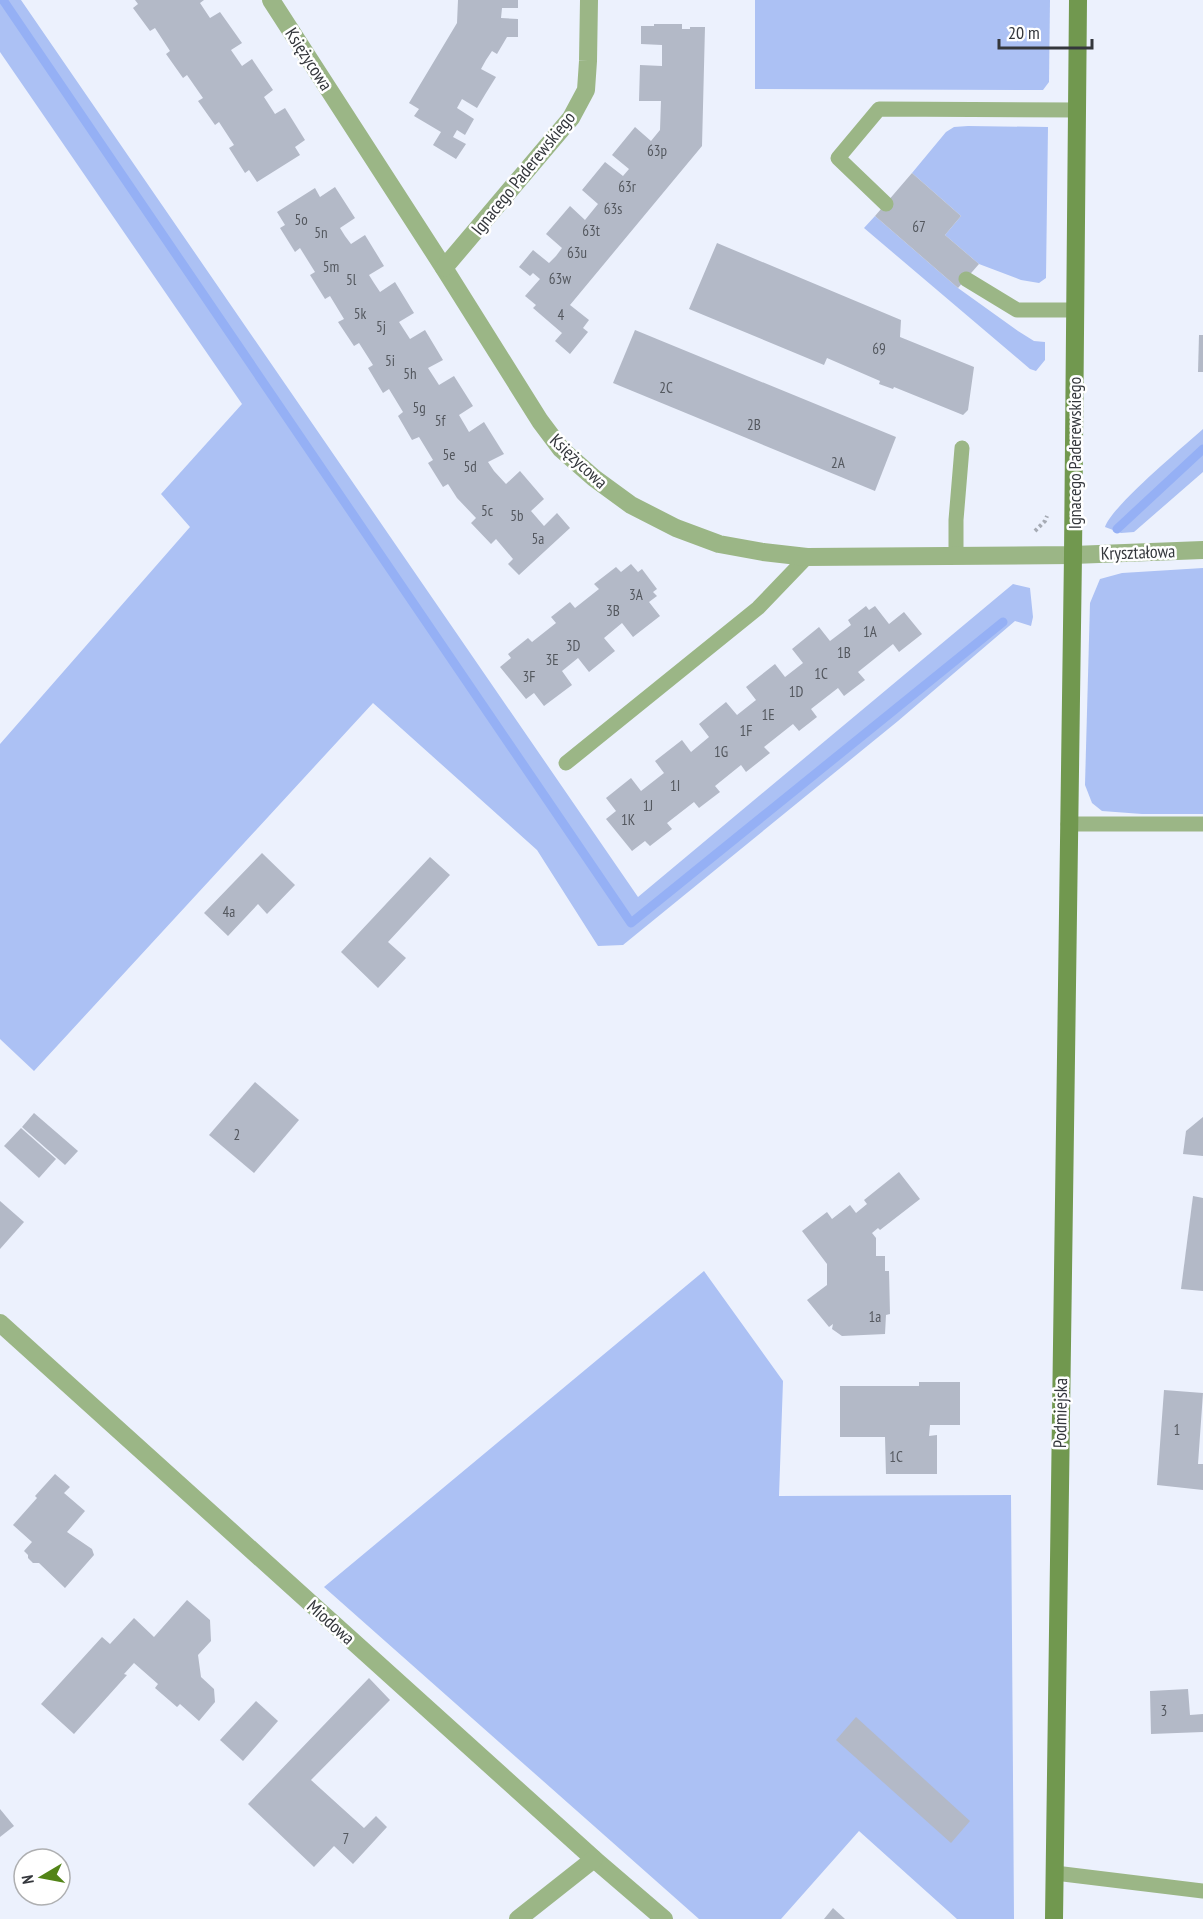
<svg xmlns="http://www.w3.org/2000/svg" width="1203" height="1919" viewBox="0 0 1203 1919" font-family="'PT Sans Narrow',sans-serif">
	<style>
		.green { fill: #acc1f4 }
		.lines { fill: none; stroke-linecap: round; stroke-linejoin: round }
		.stream { stroke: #95b0f5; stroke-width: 9 }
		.building { fill: #b3b9c7 }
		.path { stroke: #a6abb4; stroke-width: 4; stroke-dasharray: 3 3; stroke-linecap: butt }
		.lane { stroke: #9bb686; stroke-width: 15 }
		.street { stroke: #9bb686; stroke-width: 18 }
		.secondary { stroke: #71984f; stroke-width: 18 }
		.labels { text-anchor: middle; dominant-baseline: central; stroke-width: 5; stroke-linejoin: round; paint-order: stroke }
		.number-label { font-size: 15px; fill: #54585f }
		.street-label { font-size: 18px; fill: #34373c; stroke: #fff }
	</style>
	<rect width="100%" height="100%" fill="#ecf1fd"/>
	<g class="green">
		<polygon points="0,0 21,0 638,897 1013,584 1030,588 1033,617 1031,626 1015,621 898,721 623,945 598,946 537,850 373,703 34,1071 0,1039 0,744 190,527 161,494 242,404 0,52"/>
		<polygon points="755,0 1050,0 1049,82 1043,90 755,89"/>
		<polygon points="968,126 1048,127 1046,278 1039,283 1021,280 979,264 945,235 961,216 912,173 946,132 954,127"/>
		<polygon points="875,216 958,288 1018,331 1034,341 1045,342 1045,360 1036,371 1030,369 864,228"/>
		<path d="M1203,429V472L1134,532L1121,533L1105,527C1111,507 1183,447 1203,429Z"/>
		<polygon points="1203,568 1203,814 1142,814 1102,811 1092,803 1085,785 1090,603 1100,579 1122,573"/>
		<polygon points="704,1271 783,1381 779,1496 1011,1495 1014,1919 957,1919 859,1831 781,1919 699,1919 324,1587"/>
	</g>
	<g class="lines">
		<g class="stream">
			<polyline points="3,0 631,923 1003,622"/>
			<polyline points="1117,529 1203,449"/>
		</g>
	</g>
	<g class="building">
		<polygon points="135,0 204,0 200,3 210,18 220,12 242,43 231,50 242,66 252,59 273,90 264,97 275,114 285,108 305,140 295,147 300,155 257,182 249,170 245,173 229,148 234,145 219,122 215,125 198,101 203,98 187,75 183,78 166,54 170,51 155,28 150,31 133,8 138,4"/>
		<polygon points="458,0 518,0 518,8 502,8 501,18 518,19 518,37 507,37 497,54 492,51 486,60 481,69 496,77 486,93 477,108 462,99 457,108 474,119 465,135 457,130 453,137 466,144 456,159 433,145 441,132 414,116 419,109 409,103 457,23"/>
		<polygon points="654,24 682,24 682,29 690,29 690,27 705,27 702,146 570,305 589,320 583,328 588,332 570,354 555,341 562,333 533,308 536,305 525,296 540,279 533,273 530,276 519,267 533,250 549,263 556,256 562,248 546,234 570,206 585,220 598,204 582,190 605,162 623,176 629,169 612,155 635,127 651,141 660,130 661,101 639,101 640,65 662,66 662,45 641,44 641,26 654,26"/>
		<polygon points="912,173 961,216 945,235 979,264 958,288 875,216"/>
		<polygon points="335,187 355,218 340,228 345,236 351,244 365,235 384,266 369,275 374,283 380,292 395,282 414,313 399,322 410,339 425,330 443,360 428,368 439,385 454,376 473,406 459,415 469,432 484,422 504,454 488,462 494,471 506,484 520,471 544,499 531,511 544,526 557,513 570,528 519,575 508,564 513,559 496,539 491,544 471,523 476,518 457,498 448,484 443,487 428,463 433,460 419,437 412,440 398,416 403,412 389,389 383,393 368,368 373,365 359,343 354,346 338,322 344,319 330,296 325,299 310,275 315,272 300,248 295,252 280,228 285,225 277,212 315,188 320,197"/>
		<polygon points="717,243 901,320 900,337 974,367 968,410 963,415 894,387 893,389 879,384 880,381 827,358 824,365 689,309"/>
		<polygon points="635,330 896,437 875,491 613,383"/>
		<polygon points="1199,335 1203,335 1203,372 1198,372"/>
		<polygon points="631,564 638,572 642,569 657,589 653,592 657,596 649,602 660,616 633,637 622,623 604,638 615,651 589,672 578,658 562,671 572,685 544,706 534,693 526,699 500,667 511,658 508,654 528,638 532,642 556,623 551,617 570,602 575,608 599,589 594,584 616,567 621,572"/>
		<polygon points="866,606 869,610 875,606 889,624 904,612 922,634 899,652 893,644 858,672 865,680 844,696 838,688 811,709 817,717 799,731 793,724 764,747 770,753 746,772 741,765 715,786 720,792 699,808 694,802 667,823 672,829 650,846 645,841 632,851 606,819 616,811 606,798 631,778 641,791 664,773 655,761 682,740 691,752 709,737 699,724 726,702 737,715 756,700 746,687 775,664 785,677 803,663 792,649 819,627 830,641 851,625 848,620"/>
		<polygon points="262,853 295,885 267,914 258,904 228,936 204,913"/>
		<polygon points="430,857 450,875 388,942 406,958 378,988 341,952"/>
		<polygon points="255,1082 299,1120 254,1173 209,1135"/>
		<polygon points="34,1113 78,1151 65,1165 22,1127"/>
		<polygon points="1203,1117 1203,1156 1183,1154 1186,1131"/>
		<polygon points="21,1128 56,1159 39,1178 4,1146"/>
		<polygon points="899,1172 920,1199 880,1230 878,1228 872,1233 876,1238 876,1256 885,1256 885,1271 889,1271 890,1314 886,1315 885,1334 842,1336 832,1329 833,1324 829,1327 807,1300 827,1285 827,1264 802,1231 827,1212 832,1219 850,1205 856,1213 867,1204 864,1200"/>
		<polygon points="1193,1196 1203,1198 1203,1291 1181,1289"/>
		<polygon points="0,1201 24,1222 0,1249"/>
		<polygon points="919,1382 960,1382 960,1425 930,1425 929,1436 937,1435 937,1474 886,1474 885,1437 840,1437 840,1386 919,1386"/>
		<polygon points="1164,1390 1203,1393 1198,1464 1203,1464 1203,1490 1157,1485"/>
		<polygon points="55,1474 70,1487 64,1493 85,1511 67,1532 92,1549 94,1555 65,1588 39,1563 33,1563 28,1558 28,1555 24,1551 32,1542 13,1525 37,1498 35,1496"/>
		<polygon points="187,1600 210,1620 211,1641 198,1655 201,1677 214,1689 215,1702 199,1721 180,1704 177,1707 155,1688 158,1684 134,1663 124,1674 127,1675 74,1734 41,1704 102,1637 110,1644 134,1618 154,1637"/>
		<polygon points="369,1678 390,1700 311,1780 364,1828 376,1816 387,1827 353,1864 334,1846 314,1867 248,1804"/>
		<polygon points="1188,1689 1190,1715 1203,1714 1203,1732 1151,1734 1150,1691"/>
		<polygon points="256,1701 278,1721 243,1761 220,1740"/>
		<polygon points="856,1717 970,1821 951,1843 836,1740"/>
		<polygon points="0,1809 14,1826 0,1837"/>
		<polygon points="833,1908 845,1919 824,1919"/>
	</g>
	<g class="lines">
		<polyline class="path" points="1035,531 1045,521 1047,516"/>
		<g class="lane">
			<polyline points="886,204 838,158 879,109 1077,110"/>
			<polyline points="966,279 1017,310 1075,310"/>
			<polyline points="956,556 956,520 962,448"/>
			<polyline points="566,763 758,608 807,557"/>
			<polyline points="1068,824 1203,824"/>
			<polyline points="1055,1873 1203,1891"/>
		</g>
		<g class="street">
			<polyline points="271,0 444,268 540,421 561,449 594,478 631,505 676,528 719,544 763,552 807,557 1073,555 1203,550"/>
			<polyline points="444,268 571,118 586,90 588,61 589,0"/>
			<polyline points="0,1323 594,1859 664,1919"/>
			<polyline points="518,1919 594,1859"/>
		</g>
		<polyline class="secondary" points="1054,1919 1073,555 1078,0"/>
	</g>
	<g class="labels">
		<g class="number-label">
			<text x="657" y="150">63p</text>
			<text x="627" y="186">63r</text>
			<text x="613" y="208">63s</text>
			<text x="301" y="219">5o</text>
			<text x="919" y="226">67</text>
			<text x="591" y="230">63t</text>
			<text x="321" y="232">5n</text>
			<text x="577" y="252">63u</text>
			<text x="331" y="266">5m</text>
			<text x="560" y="278">63w</text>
			<text x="351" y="279">5l</text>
			<text x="360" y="313">5k</text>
			<text x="561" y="314">4</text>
			<text x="381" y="326">5j</text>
			<text x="879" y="348">69</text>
			<text x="390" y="360">5i</text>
			<text x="410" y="373">5h</text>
			<text x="666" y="387">2C</text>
			<text x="419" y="407">5g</text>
			<text x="440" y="420">5f</text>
			<text x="754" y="424">2B</text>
			<text x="449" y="454">5e</text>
			<text x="838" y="462">2A</text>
			<text x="470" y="466">5d</text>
			<text x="487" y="510">5c</text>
			<text x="517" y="515">5b</text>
			<text x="538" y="538">5a</text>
			<text x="636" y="594">3A</text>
			<text x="613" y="610">3B</text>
			<text x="870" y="631">1A</text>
			<text x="573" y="645">3D</text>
			<text x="844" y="652">1B</text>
			<text x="552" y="659">3E</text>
			<text x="821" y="673">1C</text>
			<text x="529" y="676">3F</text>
			<text x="796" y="691">1D</text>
			<text x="768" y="714">1E</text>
			<text x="746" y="730">1F</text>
			<text x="721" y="751">1G</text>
			<text x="675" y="785">1I</text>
			<text x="648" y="805">1J</text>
			<text x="628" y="819">1K</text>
			<text x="229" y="911">4a</text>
			<text x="237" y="1134">2</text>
			<text x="875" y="1316">1a</text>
			<text x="1177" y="1429">1</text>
			<text x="896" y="1456">1C</text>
			<text x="1164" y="1710">3</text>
			<text x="346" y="1838">7</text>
		</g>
		<g class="street-label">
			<text transform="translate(309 59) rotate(57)">Księżycowa</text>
			<text transform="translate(523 173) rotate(-51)">Ignacego Paderewskiego</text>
			<text transform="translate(1074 453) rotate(-90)">Ignacego Paderewskiego</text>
			<text transform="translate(579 461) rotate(43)">Księżycowa</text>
			<text transform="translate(1138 552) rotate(-2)">Kryształowa</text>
			<text transform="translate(1060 1413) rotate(-89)">Podmiejska</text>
			<text transform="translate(331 1622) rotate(42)">Miodowa</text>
		</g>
	</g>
	<g transform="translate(42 1877) rotate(260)"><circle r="28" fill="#ffffff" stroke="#aeafb1" stroke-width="1.5"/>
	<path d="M0-4.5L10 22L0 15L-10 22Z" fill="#528417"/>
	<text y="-9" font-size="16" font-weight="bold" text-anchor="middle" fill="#34373c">N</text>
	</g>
	<path d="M999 39v9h93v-9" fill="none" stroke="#34373c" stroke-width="3"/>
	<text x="1008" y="39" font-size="18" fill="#34373c" stroke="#ffffff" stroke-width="4.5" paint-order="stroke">20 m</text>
</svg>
